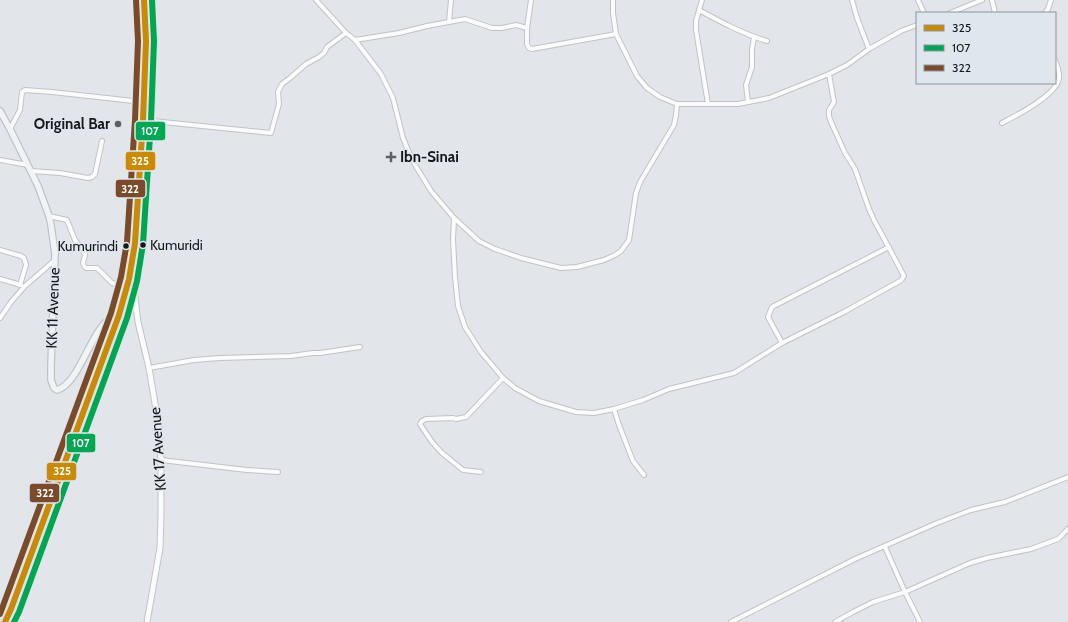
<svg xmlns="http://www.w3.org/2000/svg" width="1068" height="622" viewBox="0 0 1068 622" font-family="Cabin,sans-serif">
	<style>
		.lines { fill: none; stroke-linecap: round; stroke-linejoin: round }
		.minor-casing { stroke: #c0c3c6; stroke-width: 6 }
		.tertiary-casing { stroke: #c0c3c6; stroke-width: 7 }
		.secondary-casing { stroke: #c0c3c6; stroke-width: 8 }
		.trunk-casing { stroke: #9dadb3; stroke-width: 9 }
		.minor { stroke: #fbfbfc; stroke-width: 4 }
		.tertiary { stroke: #fbfbfc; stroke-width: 5 }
		.secondary { stroke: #f0f4f5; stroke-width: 5.5 }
		.trunk { stroke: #dce8eb; stroke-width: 7 }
		.bus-1-casing { stroke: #dfe7ed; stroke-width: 9 }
		.bus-2-casing { stroke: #dfe7ed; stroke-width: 9 }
		.bus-3-casing { stroke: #dfe7ed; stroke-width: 9 }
		.bus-1 { stroke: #ca8a05; stroke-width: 6 }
		.bus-2 { stroke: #00a651; stroke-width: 6 }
		.bus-3 { stroke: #7a4b2a; stroke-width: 6 }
		.poi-dot { fill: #5d6063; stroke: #dfe7ed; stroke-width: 1.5 }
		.bus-dot { fill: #16181a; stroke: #dfe7ed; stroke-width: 1.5 }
		.labels { text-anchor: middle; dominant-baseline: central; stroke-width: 3.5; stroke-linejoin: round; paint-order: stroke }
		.bus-label { font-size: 14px; fill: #16181a; stroke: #dfe7ed; text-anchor: start }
		.poi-label { font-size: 15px; font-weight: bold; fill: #16181a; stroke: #dfe7ed; text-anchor: end }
		.street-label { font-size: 15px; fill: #16181a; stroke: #dfe7ed }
		.line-badge { stroke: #dfe7ed; stroke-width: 1.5 }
		.badge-label { font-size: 11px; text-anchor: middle; font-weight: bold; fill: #fff }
	</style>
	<rect width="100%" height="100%" fill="#e2e6ea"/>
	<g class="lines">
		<defs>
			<g id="minor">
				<polyline points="316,0 346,33 355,40 381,74 393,98 403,138 412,160 431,191 454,218 479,241 495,249 521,258 561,268 577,267 604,260 615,255 621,251 629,240 636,193 640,182 674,125 676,115 677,104"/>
				<polyline points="613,0 613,13 616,34 637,76 647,88 660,97 677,104 738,104 769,98 829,74 847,65 869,49 901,31 917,25"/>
				<polyline points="702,0 696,21 696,30 708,104"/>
				<polyline points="852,0 857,18 869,49"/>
				<polyline points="918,0 924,13"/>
				<polyline points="992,0 995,13"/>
				<path d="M699,10C721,22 743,34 767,41"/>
				<polyline points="950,13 982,0"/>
				<polyline points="1045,13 1048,9 1051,0"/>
				<polyline points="449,22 451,0"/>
				<polyline points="527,28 531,0"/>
				<polyline points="355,40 399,33 427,26 465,19 492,28 502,28 516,25 527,28 527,44 529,48 532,49 616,34"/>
				<polyline points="748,102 746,85 752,67 752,49 754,37"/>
				<polyline points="143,120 271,133 279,104 278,92 282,84 290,78 306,64 319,57 324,53 327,47 346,33"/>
				<path d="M1002,123C1017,115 1055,96 1059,79C1060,73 1057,65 1055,60"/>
				<polyline points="10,129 20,110 22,92 25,90 52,92 143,102"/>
				<polyline points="0,160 28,165"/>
				<polyline points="31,171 60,173 88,178 92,177 95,174 102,141"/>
				<path d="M49,216L67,220L75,240L85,254C85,260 80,263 86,268H97L112,283L126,287"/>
				<polyline points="454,218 453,240 455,277 458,306 465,327 481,352 503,378 515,388 539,401 576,412 594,413 614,409 643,400 669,389 734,373 782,343 844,312 900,281 902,279 904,276 874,220 869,209 855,169 845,153 831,122 829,116 829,110 834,102 829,74"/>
				<polyline points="0,250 21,256 24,258 26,265 20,285"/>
				<polyline points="0,279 21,285"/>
				<polyline points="0,318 11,302 25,286 55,260"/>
				<polyline points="782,343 768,317 772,307 889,247"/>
				<polyline points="149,368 194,360 220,358 291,356 313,353 320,353 360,347"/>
				<polyline points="614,409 619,425 633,461 644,475"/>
				<polyline points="161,460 247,470 278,472"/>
				<polyline points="481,472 463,470 442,453 432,442 420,424 422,421 426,419 453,418 456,419 466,417 503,378"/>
				<polyline points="885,547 905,592 920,622"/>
				<polyline points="731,622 855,559 937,523 971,510 1005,502 1068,477"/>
				<polyline points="835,622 853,612 873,602 905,592 970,563 987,558 1031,549 1058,539 1068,529"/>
			</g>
			<polyline id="tertiary" points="129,279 134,289 138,322 149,368 159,427 161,460 161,513 160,548 147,622"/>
			<path id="secondary" d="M0,111L10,129L38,186L49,216L51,225L55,254L51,365V380L54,388L57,390C78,384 89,338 105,323C109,320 114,317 119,315"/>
			<polyline id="trunk" points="5,622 11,609 119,315 129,279 135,243 143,120 146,41 144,0"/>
		</defs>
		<use href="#minor" class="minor-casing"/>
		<use href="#tertiary" class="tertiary-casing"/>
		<use href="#secondary" class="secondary-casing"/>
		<use href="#trunk" class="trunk-casing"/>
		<use href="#minor" class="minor"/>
		<use href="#tertiary" class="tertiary"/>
		<use href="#secondary" class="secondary"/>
		<use href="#trunk" class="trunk"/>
		<defs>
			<polyline id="bus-1" points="5,622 11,609 119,315 129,279 135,243 143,120 146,41 144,0"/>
			<polyline id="bus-2" points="14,622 19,612 127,318 137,281 143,244 151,121 154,41 152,0"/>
			<polyline id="bus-3" points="0,614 111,313 121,277 127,242 135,120 138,41 136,0"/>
		</defs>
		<use href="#bus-1" class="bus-1-casing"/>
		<use href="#bus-2" class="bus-2-casing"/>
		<use href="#bus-3" class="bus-3-casing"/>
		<use href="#bus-1" class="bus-1"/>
		<use href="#bus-2" class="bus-2"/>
		<use href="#bus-3" class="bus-3"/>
	</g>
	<g class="poi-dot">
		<circle cx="118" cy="124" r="4"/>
		<path d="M389 151h4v4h4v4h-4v4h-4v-4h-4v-4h4z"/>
	</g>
	<g class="bus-dot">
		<circle cx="143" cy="245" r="3.5"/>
		<circle cx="126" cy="246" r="3.5"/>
	</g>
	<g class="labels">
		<g class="bus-label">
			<text x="150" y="245">Kumuridi</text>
			<text x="118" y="246" text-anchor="end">Kumurindi</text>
		</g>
		<g class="poi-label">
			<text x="110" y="124">Original Bar</text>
			<text x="400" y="157" text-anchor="start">Ibn-Sinai</text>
		</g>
		<g class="street-label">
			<text transform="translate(53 308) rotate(-88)">KK 11 Avenue</text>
			<text transform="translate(158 449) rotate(-94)">KK 17 Avenue</text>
		</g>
	</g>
	<g class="line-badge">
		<rect x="135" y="121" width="31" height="20" rx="4" fill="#00a651"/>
		<rect x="125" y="151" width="31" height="20" rx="4" fill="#ca8a05"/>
		<rect x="115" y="179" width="31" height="19" rx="4" fill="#7a4b2a"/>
		<rect x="66" y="433" width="30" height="20" rx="4" fill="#00a651"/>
		<rect x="46" y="462" width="31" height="19" rx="4" fill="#ca8a05"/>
		<rect x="29" y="483" width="31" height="20" rx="4" fill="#7a4b2a"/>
	</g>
	<g class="badge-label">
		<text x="150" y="135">107</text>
		<text x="140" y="165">325</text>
		<text x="130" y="193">322</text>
		<text x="81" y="447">107</text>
		<text x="62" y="475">325</text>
		<text x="45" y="497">322</text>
	</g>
	<rect x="916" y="12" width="140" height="72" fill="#dfe7ed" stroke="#8f9499"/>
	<rect x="924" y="25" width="20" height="6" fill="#ca8a05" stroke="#8f9499"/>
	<text x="952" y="32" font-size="12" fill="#16181a">325</text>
	<rect x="924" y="45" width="20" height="6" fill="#00a651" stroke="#8f9499"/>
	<text x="952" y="52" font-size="12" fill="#16181a">107</text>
	<rect x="924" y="65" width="20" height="6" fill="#7a4b2a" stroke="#8f9499"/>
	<text x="952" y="72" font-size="12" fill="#16181a">322</text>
</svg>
